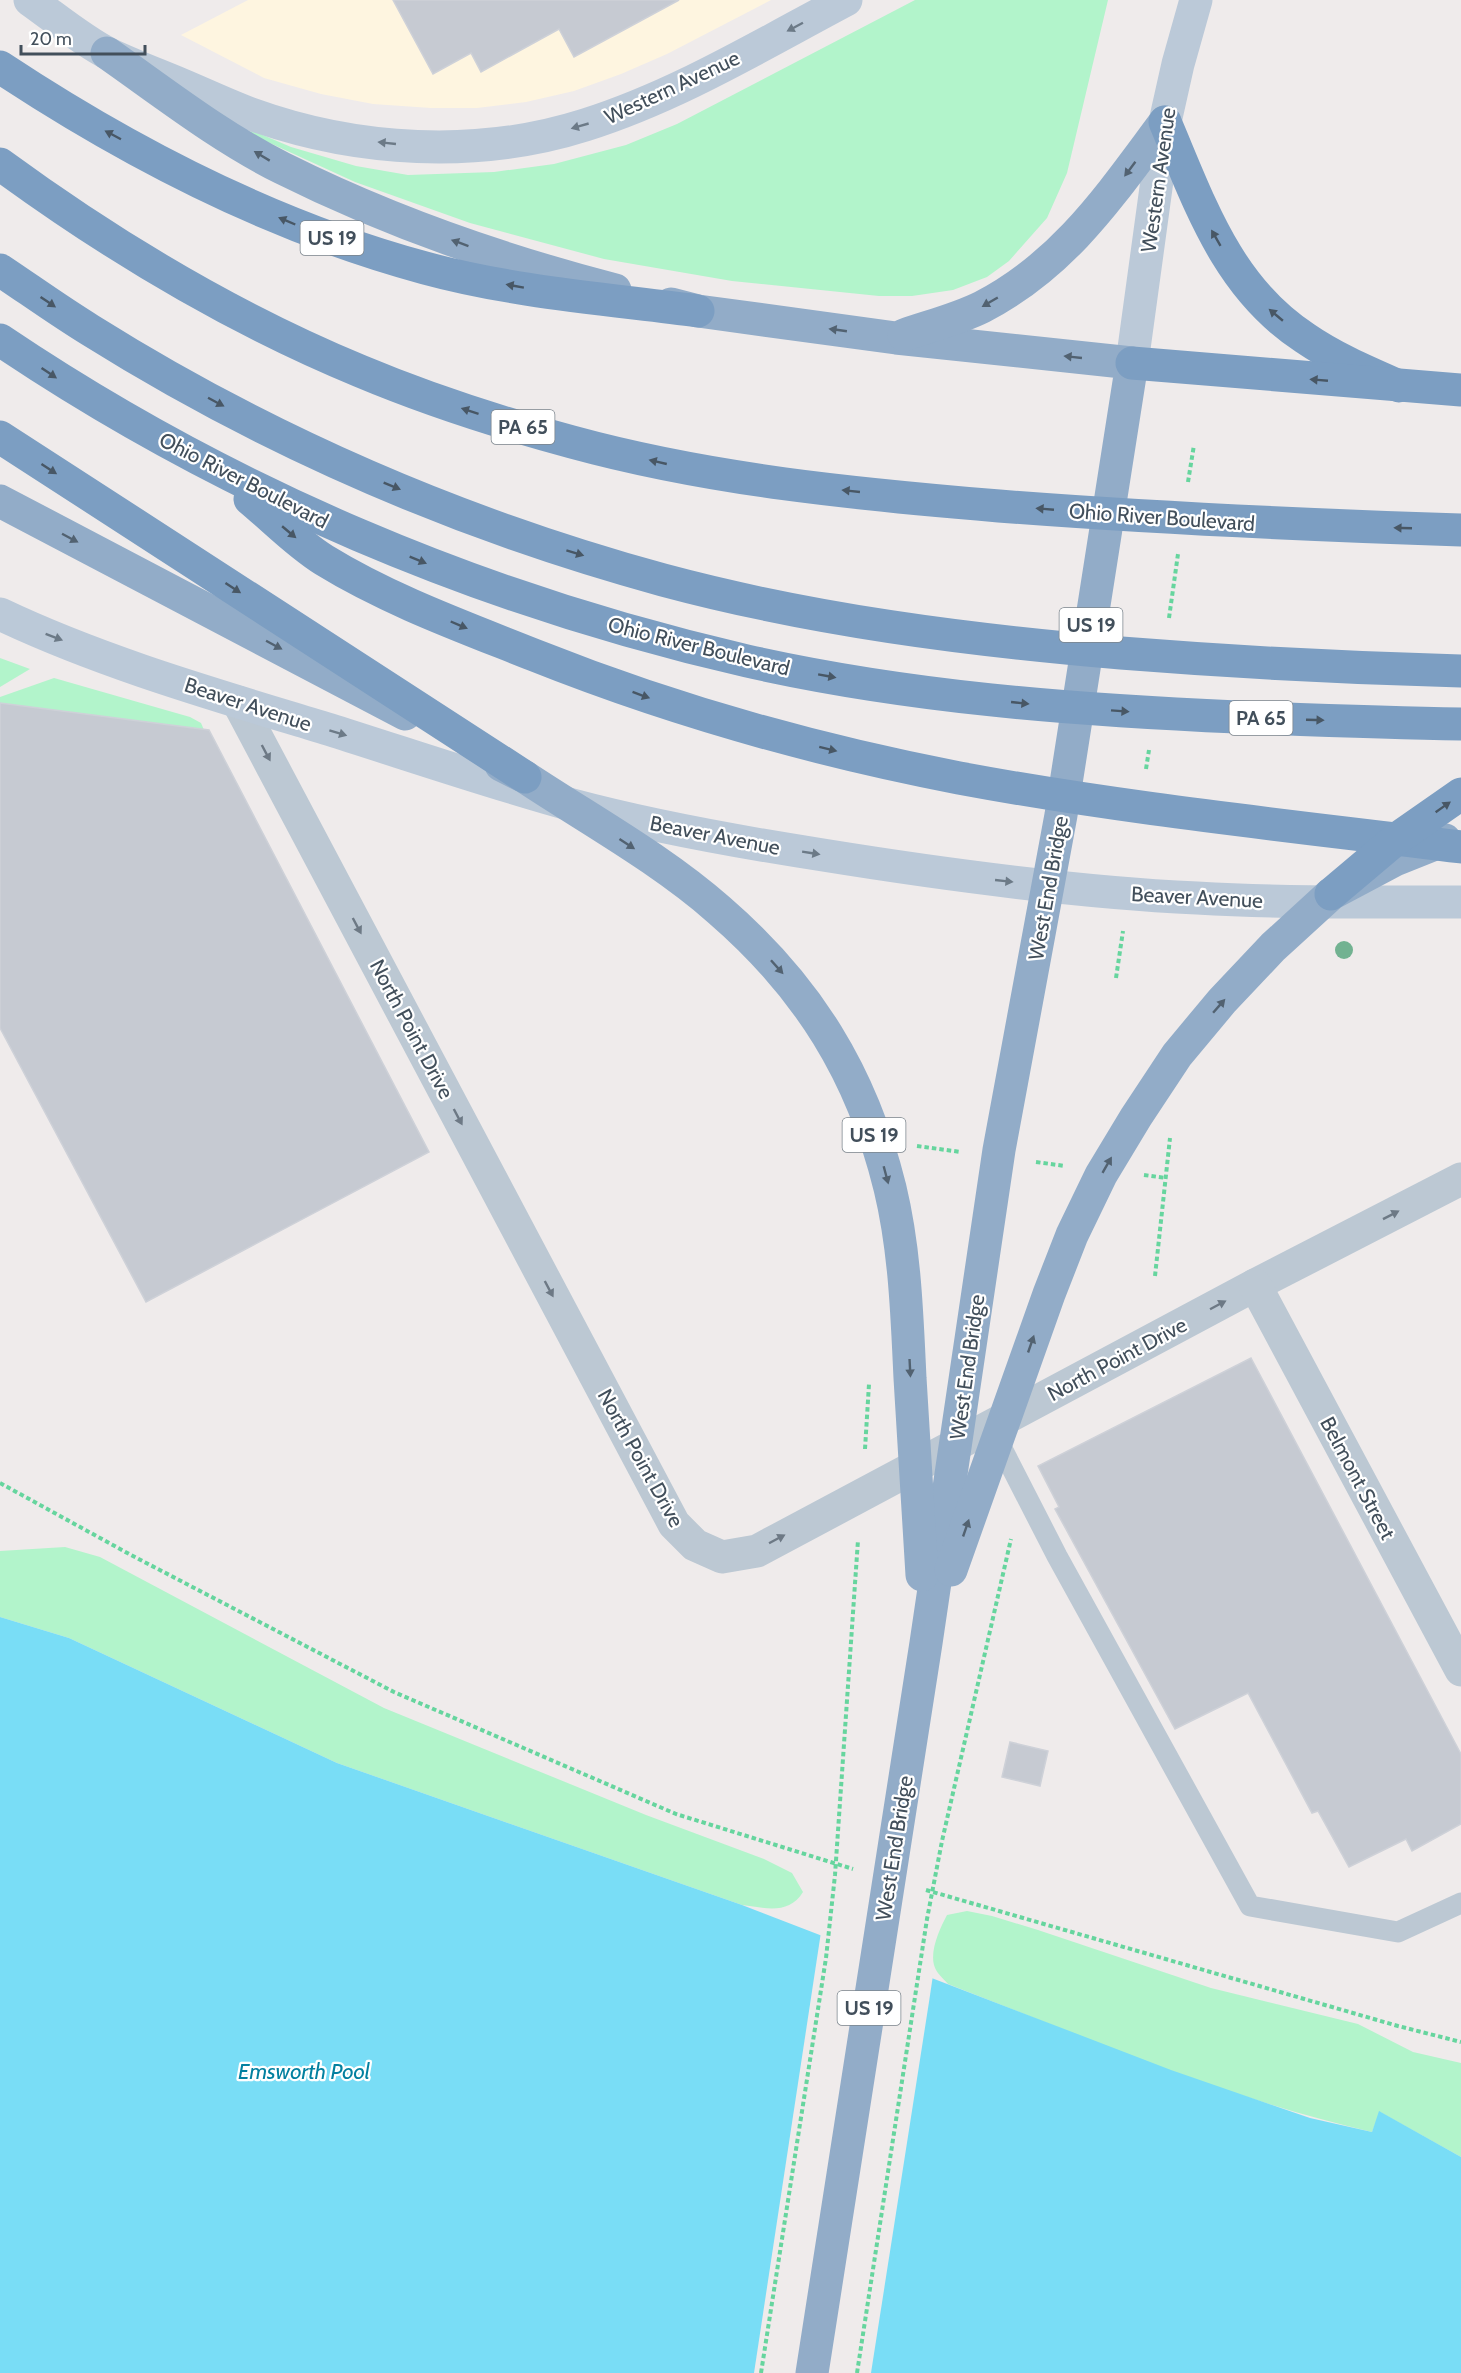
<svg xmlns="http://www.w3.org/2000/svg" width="1461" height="2373" viewBox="0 0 1461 2373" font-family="Cabin,sans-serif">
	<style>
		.commercial { fill: #fef5e0 }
		.green { fill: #b2f4cb }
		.water { fill: #79ddf6 }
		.pier { fill: #efebeb }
		.building { fill: #c6cad2; stroke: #ced1d8; stroke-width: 1.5 }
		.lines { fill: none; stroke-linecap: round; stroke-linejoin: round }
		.path { stroke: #66d59e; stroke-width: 4; stroke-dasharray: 4.5 3; stroke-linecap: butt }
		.service { stroke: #bcc8d3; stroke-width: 21 }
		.minor { stroke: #bcc8d3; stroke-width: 33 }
		.secondary { stroke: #bbc9d8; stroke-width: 33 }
		.trunk { stroke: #92acc8; stroke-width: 33 }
		.motorway { stroke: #7c9ec2; stroke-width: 33 }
		.tree { fill: #72b291 }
		.oneway { fill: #6c7a87 }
		.oneway2 { fill: #485765 }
		.oneway3 { fill: #526271 }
		.oneway4 { fill: #6d7985 }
		.labels { text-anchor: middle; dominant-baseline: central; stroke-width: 4.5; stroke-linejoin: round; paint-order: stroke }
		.shield { fill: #fff; stroke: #7b848c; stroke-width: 1.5 }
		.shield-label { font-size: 20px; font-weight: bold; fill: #424f5b }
		.street-label { font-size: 21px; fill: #424f5b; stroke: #fff }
		.water-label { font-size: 22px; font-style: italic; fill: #0280a0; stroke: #fff }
	</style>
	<rect width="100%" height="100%" fill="#efebeb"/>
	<polygon class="commercial" points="248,0 771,0 667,54 621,74 574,91 526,102 477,108 431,108 373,104 321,94 264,78 181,35"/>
	<g class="green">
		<polygon points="915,0 1108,0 1067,173 1047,218 1009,261 987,277 953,290 912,296 879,296 732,281 604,259 470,223 355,182 250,134 251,130 291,147 356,166 408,175 494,172 554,164 626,145 677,124"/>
		<polygon points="0,658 30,669 0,687"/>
		<polygon points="54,678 190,717 201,723 204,730 0,703 0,697"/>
		<path d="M65,1547L100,1557L384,1708L646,1815L764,1859L792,1873L803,1892C789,1915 766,1908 742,1905L337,1763L69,1638L0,1617V1551Z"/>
		<path d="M967,1911L992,1916L1038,1930L1211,1988L1358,2024L1413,2052L1461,2063V2157L1380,2112L1372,2132C1227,2099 1088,2038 948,1984C943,1978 936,1973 934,1965C930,1950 940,1928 947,1915Z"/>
	</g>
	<polygon class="water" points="0,1617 69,1638 337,1763 742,1905 1171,2070 1310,2118 1372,2132 1379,2111 1461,2157 1461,2373 0,2373"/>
	<polygon class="pier" points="821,1932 933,1975 929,2002 871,2373 754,2373"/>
	<g class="building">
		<polygon points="393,0 679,0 574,57 559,29 481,72 471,53 433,74"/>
		<polygon points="0,703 209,730 429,1152 146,1302 0,1028"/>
		<polygon points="1251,1358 1461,1754 1461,1824 1412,1851 1406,1839 1349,1867 1318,1811 1312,1813 1248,1693 1175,1729 1055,1509 1059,1507 1038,1466"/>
		<polygon points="1010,1742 1048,1751 1040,1786 1002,1777"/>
	</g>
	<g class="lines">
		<g class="path">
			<polyline points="1188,482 1194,445"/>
			<polyline points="1169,618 1178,554"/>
			<polyline points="1146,769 1149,750"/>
			<polyline points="1116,978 1123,931"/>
			<polyline points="917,1146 961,1152"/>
			<polyline points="1036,1162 1065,1166"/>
			<polyline points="1144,1175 1166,1178"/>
			<polyline points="1155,1276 1170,1138"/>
			<polyline points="865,1449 869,1384"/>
			<polyline points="0,1483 131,1555 394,1692 676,1814 853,1869"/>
			<polyline points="926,1890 1398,2026 1461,2042"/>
			<polyline points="761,2373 826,1958 835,1875 858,1540"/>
			<polyline points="857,2373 927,1919 942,1841 1011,1539"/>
		</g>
		<polyline class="service" points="995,1435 1057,1556 1250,1906 1398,1932 1461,1903"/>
		<g class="minor">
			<polyline points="238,702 674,1524 695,1545 722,1557 757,1551 1255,1285 1461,1179"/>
			<polyline points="1255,1285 1461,1670"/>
		</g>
		<g class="secondary">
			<path d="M30,0C54,17 83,41 109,54C132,65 156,74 180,84C204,94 227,105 251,114C356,152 478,159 585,125C677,96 761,45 846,0"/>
			<polyline points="1132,363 1165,122 1178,64 1196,0"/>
			<path d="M0,614C105,664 223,697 334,731C413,756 492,783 572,805C654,827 739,842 823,855C947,875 1072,892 1197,898C1285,903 1373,902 1461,902"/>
		</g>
		<g class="trunk">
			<path d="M107,53C164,93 220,137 282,168C388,221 500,260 615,290"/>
			<polyline points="671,304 698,311 896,338 1132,363 1061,815 999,1150 926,1643 812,2373"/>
			<path d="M904,335C930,326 958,319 982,307C1065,264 1111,194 1165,122"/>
			<polyline points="0,501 405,714"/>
			<path d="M501,765L525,777C590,820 661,859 719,910C808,987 862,1074 890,1188C905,1250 907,1315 910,1378C914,1444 918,1510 922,1575"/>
			<polyline points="951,1570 1049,1294 1072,1235 1101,1175 1136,1117 1177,1055 1222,1001 1273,947 1331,894 1395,860 1445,840"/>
		</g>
		<g class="motorway">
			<path d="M0,67C130,153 273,227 425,268C513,292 607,299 698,311"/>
			<path d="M1165,122C1200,204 1227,287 1305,338C1334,358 1367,372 1399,386"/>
			<path d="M0,164C112,246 232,318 360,371C429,400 501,423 572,442C711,480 856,494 999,506C1153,518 1307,525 1461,530"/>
			<path d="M0,270C30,290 59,311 90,330C267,441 462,525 663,580C812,620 967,640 1121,653C1234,662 1348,668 1461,671"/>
			<path d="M0,340C227,493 481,600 747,661C907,697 1074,710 1237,717C1312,720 1386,723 1461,724"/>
			<polyline points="1132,363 1461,390"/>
			<polyline points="0,437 525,777"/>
			<path d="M250,499C274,519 298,544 324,560C389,600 464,627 534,655C672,710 814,750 959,778C1125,809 1294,826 1461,847"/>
			<polyline points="1331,894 1395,840 1461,794"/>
		</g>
	</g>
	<circle class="tree" cx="1344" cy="950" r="9"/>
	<defs><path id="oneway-solid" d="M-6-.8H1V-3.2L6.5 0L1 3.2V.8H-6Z" transform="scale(1.5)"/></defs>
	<g class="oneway">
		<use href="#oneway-solid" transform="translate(795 27) rotate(152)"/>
		<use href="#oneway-solid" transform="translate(580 126) rotate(164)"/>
		<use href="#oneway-solid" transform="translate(387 143) rotate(-174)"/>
		<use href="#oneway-solid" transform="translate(54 637) rotate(21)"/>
		<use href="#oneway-solid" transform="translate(338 733) rotate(17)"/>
		<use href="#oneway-solid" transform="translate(811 853) rotate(9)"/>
		<use href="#oneway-solid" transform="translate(1004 881) rotate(6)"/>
	</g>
	<g class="oneway2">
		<use href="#oneway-solid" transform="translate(113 135) rotate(-152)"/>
		<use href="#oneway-solid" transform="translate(287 221) rotate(-157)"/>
		<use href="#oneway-solid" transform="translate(1216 238) rotate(-120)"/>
		<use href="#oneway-solid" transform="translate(515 286) rotate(-170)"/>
		<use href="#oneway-solid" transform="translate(48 302) rotate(34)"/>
		<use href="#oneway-solid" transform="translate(1276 315) rotate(-140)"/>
		<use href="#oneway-solid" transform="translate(49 373) rotate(34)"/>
		<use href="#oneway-solid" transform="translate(1319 380) rotate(-175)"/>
		<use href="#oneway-solid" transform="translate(216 402) rotate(28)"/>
		<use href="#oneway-solid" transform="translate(470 411) rotate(-162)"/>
		<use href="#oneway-solid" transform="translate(658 462) rotate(-167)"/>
		<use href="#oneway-solid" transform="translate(49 469) rotate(33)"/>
		<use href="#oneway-solid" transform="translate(392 486) rotate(22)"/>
		<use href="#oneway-solid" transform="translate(851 491) rotate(-174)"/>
		<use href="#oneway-solid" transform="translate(1045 509) rotate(-175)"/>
		<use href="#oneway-solid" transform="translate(1403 528) rotate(-178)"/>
		<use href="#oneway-solid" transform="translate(289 532) rotate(40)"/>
		<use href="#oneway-solid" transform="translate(575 553) rotate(17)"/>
		<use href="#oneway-solid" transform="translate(418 560) rotate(22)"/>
		<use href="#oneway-solid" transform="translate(233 588) rotate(33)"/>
		<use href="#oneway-solid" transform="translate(459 625) rotate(23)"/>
		<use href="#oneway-solid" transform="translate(827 676) rotate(10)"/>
		<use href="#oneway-solid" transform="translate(641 695) rotate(20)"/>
		<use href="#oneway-solid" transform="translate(1020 703) rotate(6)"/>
		<use href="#oneway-solid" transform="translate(1120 711) rotate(4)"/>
		<use href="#oneway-solid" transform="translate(1315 720) rotate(2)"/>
		<use href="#oneway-solid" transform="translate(828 749) rotate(14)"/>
		<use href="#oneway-solid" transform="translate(1443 807) rotate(-35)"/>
	</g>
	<g class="oneway3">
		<use href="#oneway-solid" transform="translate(262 156) rotate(-149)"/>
		<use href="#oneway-solid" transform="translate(1130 169) rotate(127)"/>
		<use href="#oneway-solid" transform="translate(460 243) rotate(-160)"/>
		<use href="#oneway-solid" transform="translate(990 302) rotate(150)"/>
		<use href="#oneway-solid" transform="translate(838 330) rotate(-172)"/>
		<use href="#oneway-solid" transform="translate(1073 357) rotate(-174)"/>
		<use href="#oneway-solid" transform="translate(70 538) rotate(28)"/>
		<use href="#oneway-solid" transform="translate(274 645) rotate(28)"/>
		<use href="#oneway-solid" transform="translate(627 844) rotate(33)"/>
		<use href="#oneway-solid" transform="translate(777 967) rotate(48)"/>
		<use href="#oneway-solid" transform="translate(1219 1006) rotate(-49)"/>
		<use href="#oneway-solid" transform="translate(1107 1165) rotate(-60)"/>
		<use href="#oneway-solid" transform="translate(886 1175) rotate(75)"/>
		<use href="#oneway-solid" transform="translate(1031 1344) rotate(-71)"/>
		<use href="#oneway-solid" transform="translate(910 1368) rotate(87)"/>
		<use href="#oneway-solid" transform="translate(966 1528) rotate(-71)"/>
	</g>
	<g class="oneway4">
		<use href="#oneway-solid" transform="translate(266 753) rotate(62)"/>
		<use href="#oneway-solid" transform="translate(357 926) rotate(62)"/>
		<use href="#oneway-solid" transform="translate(458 1117) rotate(62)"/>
		<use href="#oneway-solid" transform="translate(1391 1215) rotate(-27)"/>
		<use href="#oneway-solid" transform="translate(549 1289) rotate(62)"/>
		<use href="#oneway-solid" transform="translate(1218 1305) rotate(-28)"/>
		<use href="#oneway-solid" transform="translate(777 1539) rotate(-28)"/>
	</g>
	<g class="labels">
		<g class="shield">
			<rect x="300.5" y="221" width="63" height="34" rx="4.5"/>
			<rect x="491.5" y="410" width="63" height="34" rx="4.5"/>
			<rect x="1059.5" y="608" width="63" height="34" rx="4.5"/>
			<rect x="1229.5" y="701" width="63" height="34" rx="4.5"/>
			<rect x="842.5" y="1118" width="63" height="34" rx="4.5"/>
			<rect x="837.5" y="1991" width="63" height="34" rx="4.5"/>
		</g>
		<g class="shield-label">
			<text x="332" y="238">US 19</text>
			<text x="523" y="427">PA 65</text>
			<text x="1091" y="625">US 19</text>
			<text x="1261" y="718">PA 65</text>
			<text x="874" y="1135">US 19</text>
			<text x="869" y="2008">US 19</text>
		</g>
		<g class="street-label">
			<text transform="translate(672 87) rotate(-25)">Western Avenue</text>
			<text transform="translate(1158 180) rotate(-82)">Western Avenue</text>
			<text transform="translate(244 480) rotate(27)">Ohio River Boulevard</text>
			<text transform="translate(1162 517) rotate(4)">Ohio River Boulevard</text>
			<text transform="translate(699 646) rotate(14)">Ohio River Boulevard</text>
			<text transform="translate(248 704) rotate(18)">Beaver Avenue</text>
			<text transform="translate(715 835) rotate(11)">Beaver Avenue</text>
			<text transform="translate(1048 888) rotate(-80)">West End Bridge</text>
			<text transform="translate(1197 897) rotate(3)">Beaver Avenue</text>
			<text transform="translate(412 1029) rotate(62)">North Point Drive</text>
			<text transform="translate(1117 1359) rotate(-28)">North Point Drive</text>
			<text transform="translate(967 1367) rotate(-82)">West End Bridge</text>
			<text transform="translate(641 1458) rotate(61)">North Point Drive</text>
			<text transform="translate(1358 1478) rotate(62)">Belmont Street</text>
			<text transform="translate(894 1848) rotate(-81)">West End Bridge</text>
		</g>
		<g class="water-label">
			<text x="304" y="2071">Emsworth Pool</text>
		</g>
	</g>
	<path d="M21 45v9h124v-9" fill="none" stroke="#424f5b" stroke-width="3"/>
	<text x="30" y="45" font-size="18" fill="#424f5b" stroke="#ffffff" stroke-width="4.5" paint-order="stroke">20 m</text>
</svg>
